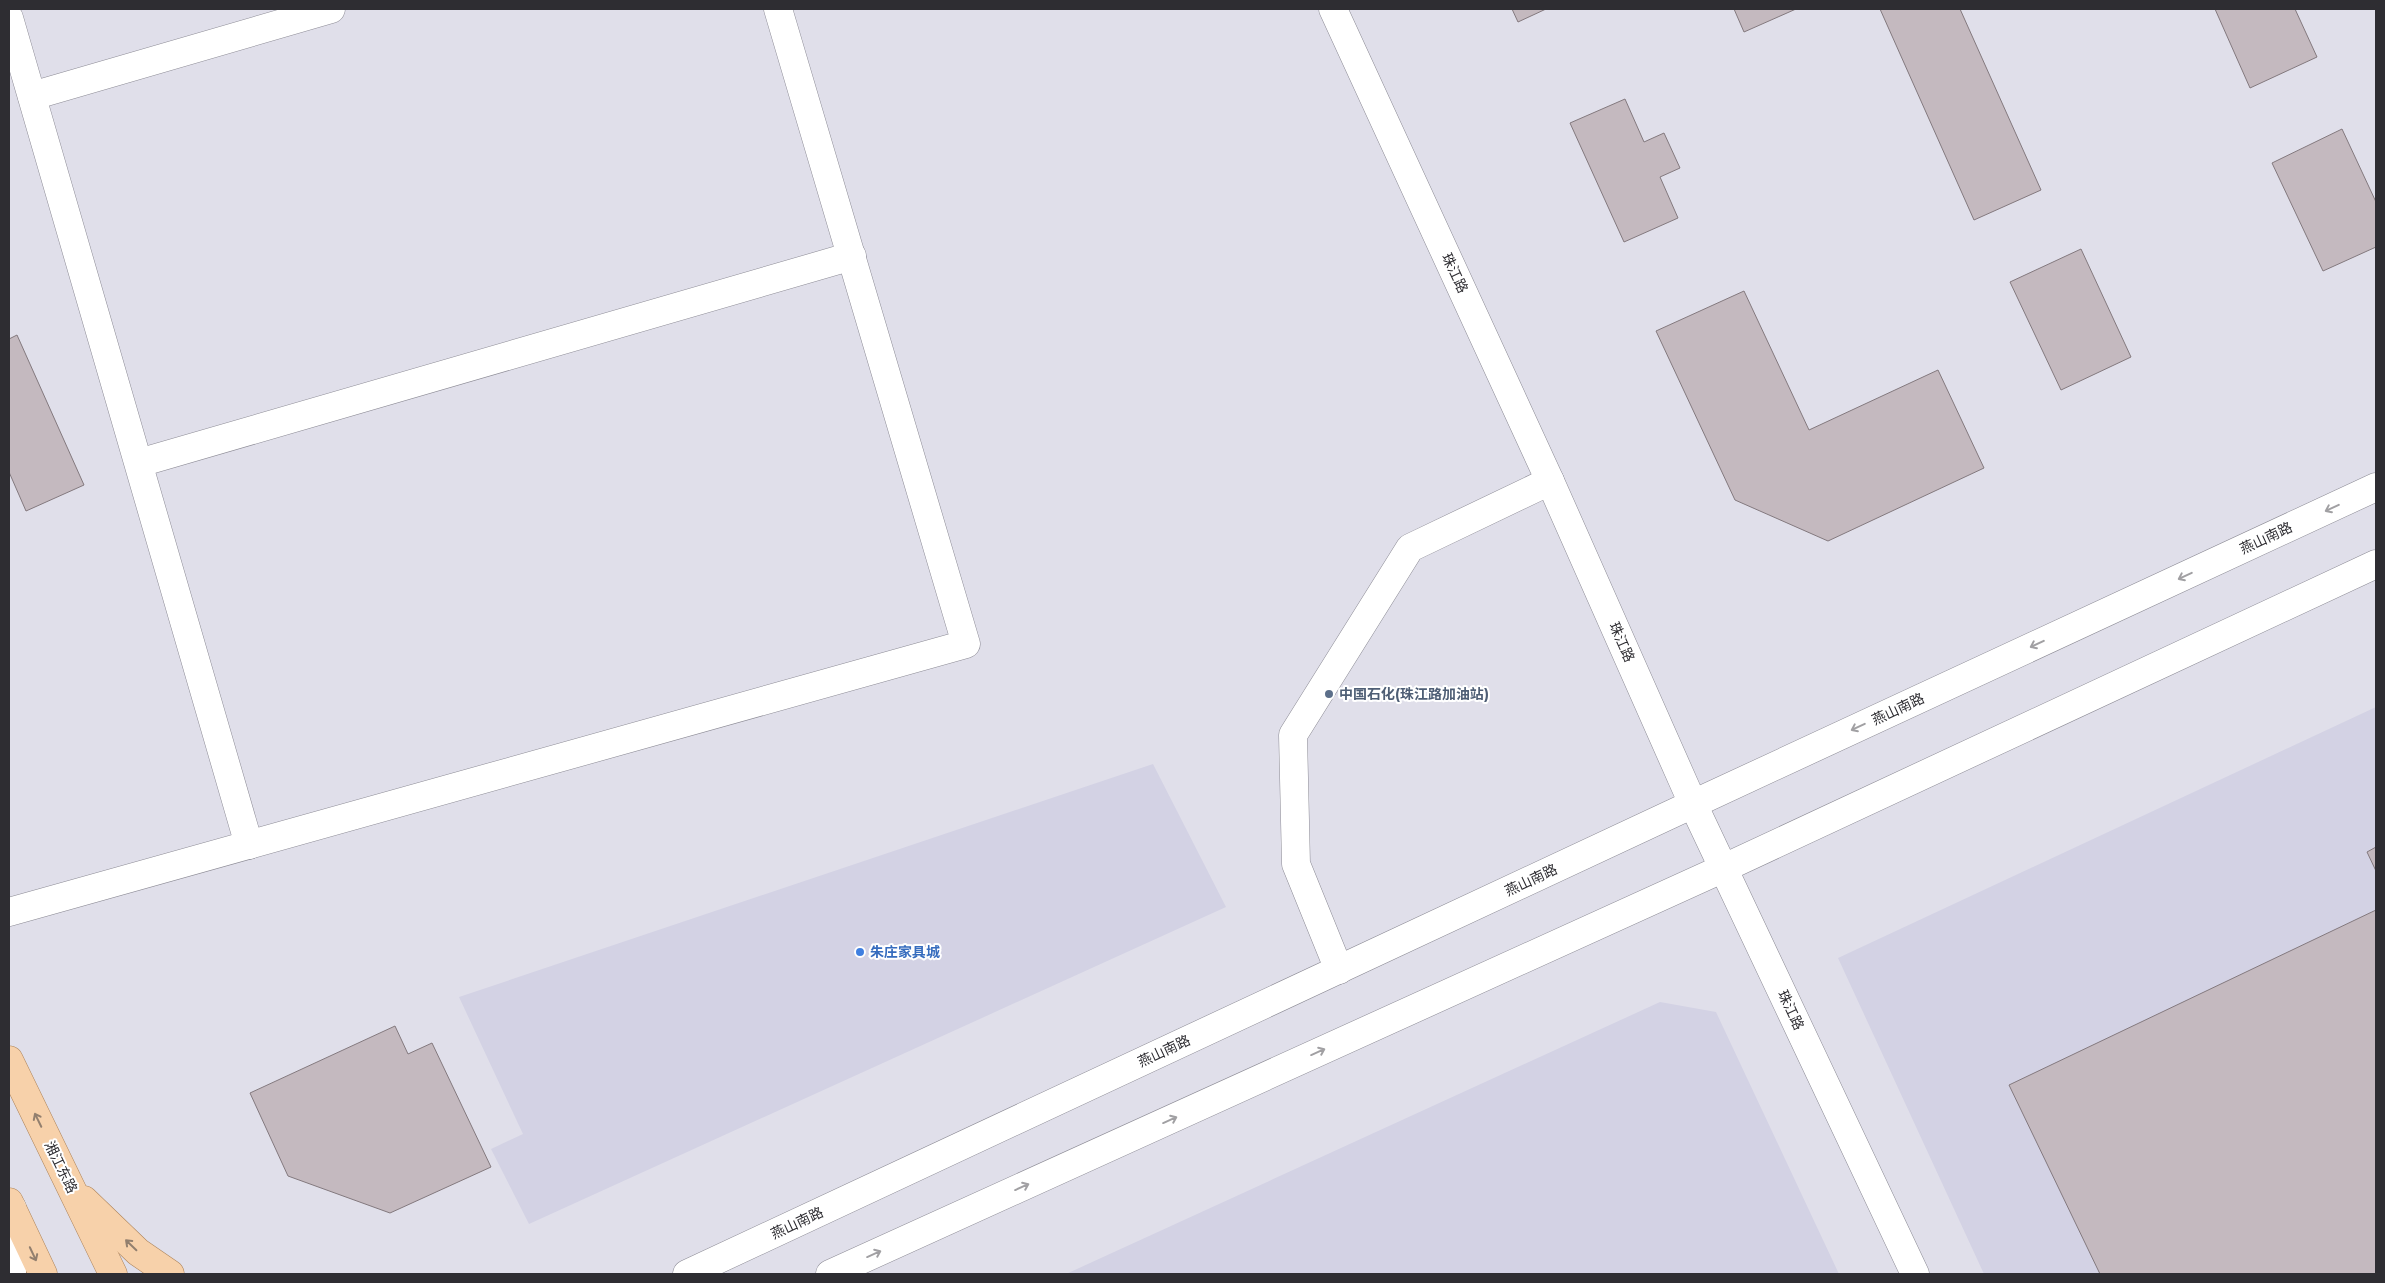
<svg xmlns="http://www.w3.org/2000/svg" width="2385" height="1283" viewBox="0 0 2385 1283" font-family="Montserrat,'Noto Sans SC',sans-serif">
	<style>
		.built { fill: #d3d2e4 }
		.building { fill: #c4b9bf; stroke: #83797e }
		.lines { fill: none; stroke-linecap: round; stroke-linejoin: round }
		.street-casing { stroke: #8c8b95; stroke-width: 29 }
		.secondary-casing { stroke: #8c8b95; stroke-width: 29 }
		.primary-casing { stroke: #ad845b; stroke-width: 29 }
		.street { stroke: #fff; stroke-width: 28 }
		.secondary { stroke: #fff; stroke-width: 28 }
		.primary { stroke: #f7d1aa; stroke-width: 28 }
		.oneway { stroke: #a1a0a3 }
		.oneway2 { stroke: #927f6e }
		.service-dot { fill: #5c6f8a; stroke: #fff; stroke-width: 2 }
		.shop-dot { fill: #3f7fe0; stroke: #fff; stroke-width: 2 }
		.labels { text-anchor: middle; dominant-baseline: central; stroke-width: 4; stroke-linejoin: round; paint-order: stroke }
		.street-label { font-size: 14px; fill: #2e2d32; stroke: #fff }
		.service-label { font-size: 14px; font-weight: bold; fill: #4e5e75; stroke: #fff; text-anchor: start }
		.shop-label { font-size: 14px; font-weight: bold; fill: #366cbe; stroke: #fff; text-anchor: start }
	</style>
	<rect width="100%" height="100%" fill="#e0dfea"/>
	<g class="built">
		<polygon points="2376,707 2376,1274 1984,1274 1838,958"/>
		<polygon points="1153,764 1226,907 529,1224 491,1149 523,1134 459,997"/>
		<polygon points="1660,1002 1716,1012 1839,1274 1066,1274"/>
	</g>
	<g class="building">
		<polygon points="1512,9 1546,9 1518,22"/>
		<polygon points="1734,9 1796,9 1744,32"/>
		<polygon points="1880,9 1960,9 2041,190 1974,220"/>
		<polygon points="2215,9 2295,9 2317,57 2250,88"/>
		<polygon points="1625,99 1644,142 1664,133 1680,168 1660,177 1678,218 1624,242 1570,123"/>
		<polygon points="2342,129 2376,202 2376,247 2323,271 2272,163"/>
		<polygon points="2081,249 2131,357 2061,390 2010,282"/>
		<polygon points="1744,291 1809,430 1938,370 1984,468 1828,541 1735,500 1656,331"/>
		<polygon points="17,335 84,485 26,511 9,472 9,339"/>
		<polygon points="2376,847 2376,871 2367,852"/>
		<polygon points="2376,910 2376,1274 2100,1274 2009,1085"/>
		<polygon points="395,1026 408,1054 432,1043 491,1167 390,1213 288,1176 250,1093"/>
	</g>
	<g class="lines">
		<defs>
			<g id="street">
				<polyline points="9,18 249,845"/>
				<polyline points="32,96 331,9"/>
				<polyline points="139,463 852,256"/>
				<polyline points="9,912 966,644 778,9"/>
				<polyline points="1339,970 1296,864 1293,735 1410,548 1550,481"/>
			</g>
			<g id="secondary">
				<polyline points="1333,9 1550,481 1693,804 1915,1274"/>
				<polyline points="12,1274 12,1208"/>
				<polyline points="687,1274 1693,804 2376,487"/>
				<polyline points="830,1274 1724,868 2376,564"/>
			</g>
			<g id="primary">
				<polyline points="9,1060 113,1274"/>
				<polyline points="84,1200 138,1252 170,1274"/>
				<polyline points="9,1202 43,1274"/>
			</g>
		</defs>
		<use href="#street" class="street-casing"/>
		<use href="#secondary" class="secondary-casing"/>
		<use href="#primary" class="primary-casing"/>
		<use href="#street" class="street"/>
		<use href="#secondary" class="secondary"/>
		<use href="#primary" class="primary"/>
	</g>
	<defs><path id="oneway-shaft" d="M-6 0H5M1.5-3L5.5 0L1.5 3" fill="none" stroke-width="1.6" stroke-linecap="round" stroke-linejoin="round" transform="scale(1.25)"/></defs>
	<g class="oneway">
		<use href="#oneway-shaft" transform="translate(2332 508) rotate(155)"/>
		<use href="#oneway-shaft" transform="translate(2185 576) rotate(155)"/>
		<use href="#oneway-shaft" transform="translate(2037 644) rotate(155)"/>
		<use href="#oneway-shaft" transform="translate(1858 727) rotate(155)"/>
		<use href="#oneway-shaft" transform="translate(1318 1052) rotate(-24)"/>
		<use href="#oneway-shaft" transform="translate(1170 1120) rotate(-24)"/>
		<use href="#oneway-shaft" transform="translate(1022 1187) rotate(-24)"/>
		<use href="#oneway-shaft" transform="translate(874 1254) rotate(-24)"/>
	</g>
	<g class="oneway2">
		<use href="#oneway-shaft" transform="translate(38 1120) rotate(-116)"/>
		<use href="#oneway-shaft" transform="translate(131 1245) rotate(-136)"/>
		<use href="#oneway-shaft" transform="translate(33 1254) rotate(65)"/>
	</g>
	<circle class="service-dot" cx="1329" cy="694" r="5"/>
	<circle class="shop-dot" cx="860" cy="952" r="5"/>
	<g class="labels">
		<g class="street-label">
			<text transform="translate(1455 273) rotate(65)">珠江路</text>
			<text transform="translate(2266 538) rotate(-25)">燕山南路</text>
			<text transform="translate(1622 642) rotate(66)">珠江路</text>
			<text transform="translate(1898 709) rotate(-25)">燕山南路</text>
			<text transform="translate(1531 880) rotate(-25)">燕山南路</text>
			<text transform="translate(1791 1010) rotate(65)">珠江路</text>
			<text transform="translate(1164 1051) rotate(-25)">燕山南路</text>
			<text transform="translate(61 1167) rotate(64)">湘江东路</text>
			<text transform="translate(797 1223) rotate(-25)">燕山南路</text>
		</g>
		<g class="service-label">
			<text x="1339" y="694">中国石化(珠江路加油站)</text>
		</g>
		<g class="shop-label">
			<text x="870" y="952">朱庄家具城</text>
		</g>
	</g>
	<rect width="2385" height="1283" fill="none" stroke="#2e2d32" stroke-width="20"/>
</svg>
